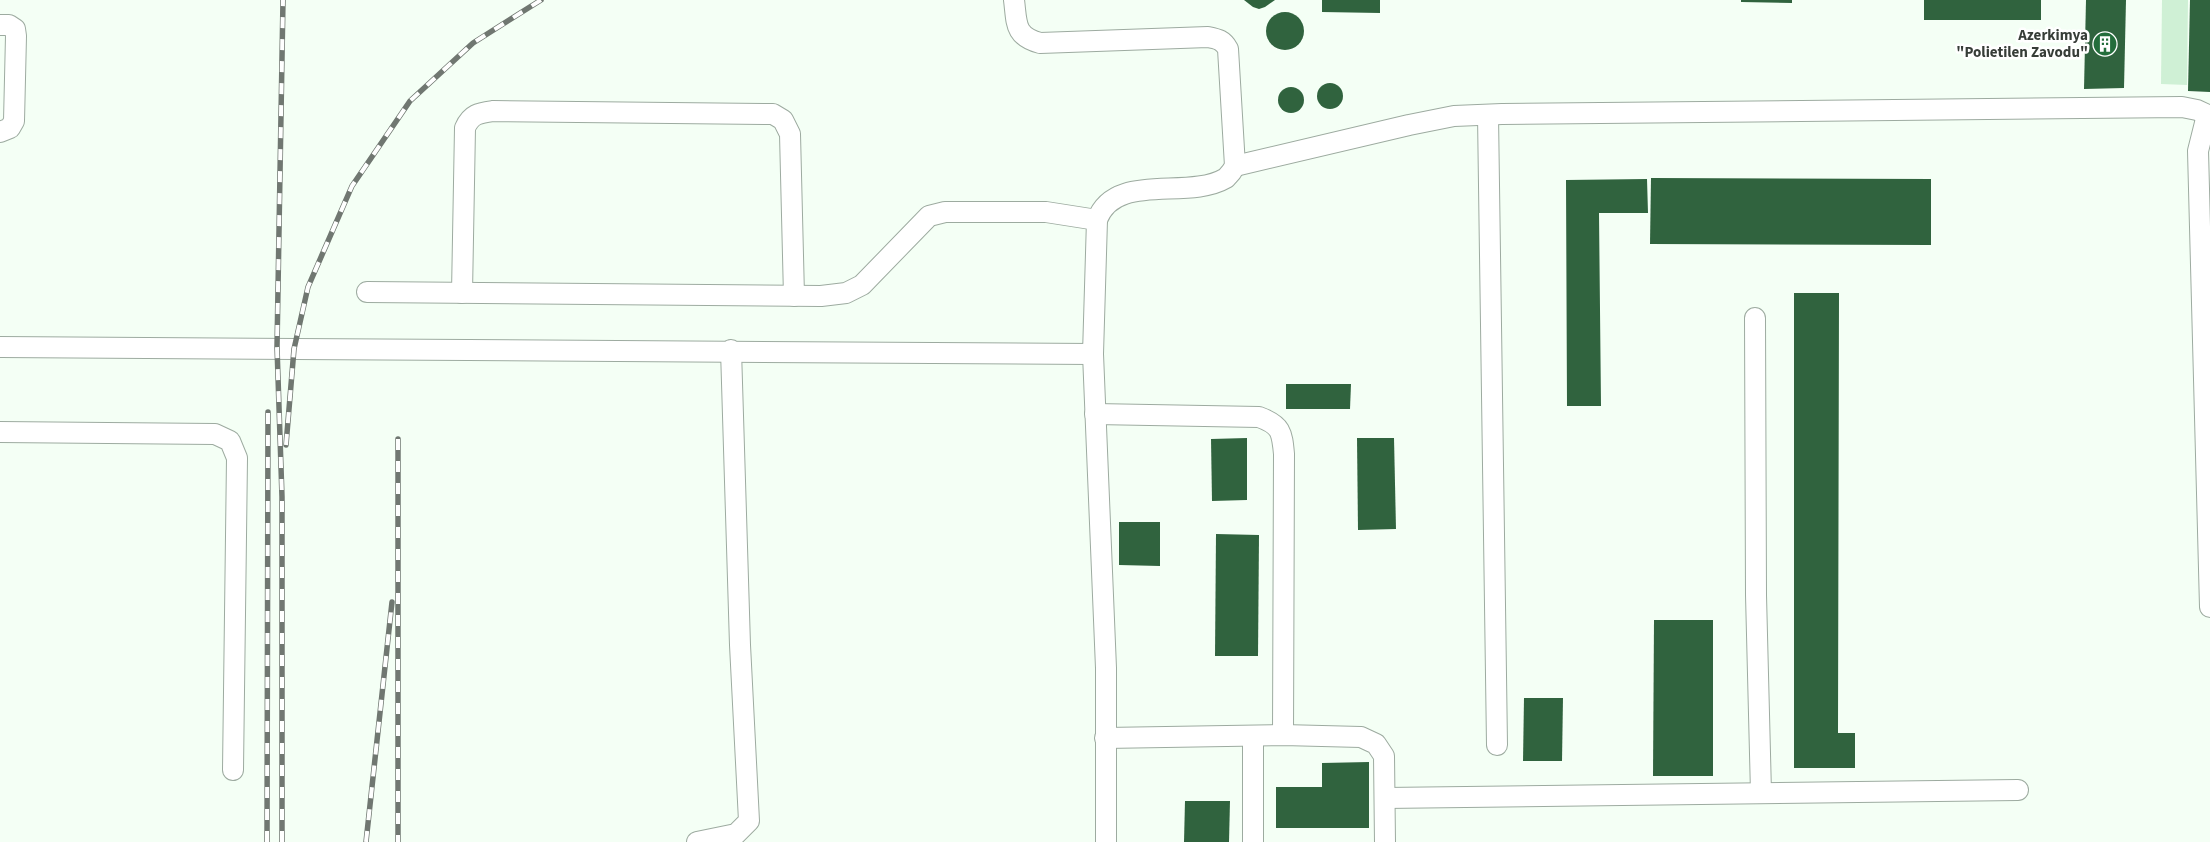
<svg xmlns="http://www.w3.org/2000/svg" width="2210" height="842" viewBox="0 0 2210 842" font-family="'Source Sans 3',sans-serif">
	<style>
		.green { fill: #cff0d5 }
		.building { fill: #30633e }
		.lines { fill: none; stroke-linecap: round; stroke-linejoin: round }
		.minor-casing { stroke: #9daba0; stroke-width: 22 }
		.minor { stroke: #fff; stroke-width: 20 }
		.rail-casing { stroke: #707771; stroke-width: 5.5 }
		.rail { stroke: #fff; stroke-width: 4; stroke-dasharray: 11; stroke-linecap: butt }
		.labels { text-anchor: middle; dominant-baseline: central; stroke-width: 5; stroke-linejoin: round; paint-order: stroke }
		.poi-label { font-size: 15px; font-weight: bold; fill: #373d38; stroke: #fff; text-anchor: end }
	</style>
	<rect width="100%" height="100%" fill="#f4fff5"/>
	<polygon class="green" points="2162,0 2188,0 2187,85 2161,84"/>
	<g class="building">
		<polygon points="1244,0 1275,0 1265,7 1259,9 1253,7"/>
		<polygon points="1322,0 1380,0 1380,13 1322,12"/>
		<polygon points="1741,0 1792,0 1792,3 1741,2"/>
		<rect x="1924" y="0" width="117" height="20"/>
		<polygon points="2086,0 2126,0 2124,88 2084,89"/>
		<polygon points="2190,0 2210,0 2210,92 2188,91"/>
		<circle cx="1285" cy="31" r="19"/>
		<circle cx="1330" cy="96" r="13"/>
		<circle cx="1291" cy="100" r="13"/>
		<polygon points="1651,178 1931,179 1931,245 1650,244"/>
		<polygon points="1647,179 1648,213 1599,213 1601,406 1567,406 1566,180"/>
		<polygon points="1794,293 1839,293 1838,733 1855,733 1855,768 1794,768"/>
		<polygon points="1286,384 1351,384 1350,409 1286,409"/>
		<polygon points="1247,438 1247,500 1212,501 1211,439"/>
		<polygon points="1357,438 1394,438 1396,529 1358,530"/>
		<polygon points="1119,522 1160,522 1160,566 1119,565"/>
		<polygon points="1216,534 1259,535 1258,656 1215,656"/>
		<polygon points="1654,620 1713,620 1713,776 1653,776"/>
		<polygon points="1524,698 1563,698 1562,761 1523,761"/>
		<polygon points="1369,762 1369,828 1276,828 1276,787 1322,787 1322,763"/>
		<polygon points="1185,801 1230,801 1229,842 1184,842"/>
	</g>
	<g class="lines">
		<defs>
			<g id="minor">
				<polyline points="0,25 9,25 15,29 16,36 14,121 10,128 0,132"/>
				<polyline points="1488,115 1497,745"/>
				<polyline points="2207,115 2198,151 2210,607"/>
				<polyline points="1235,166 1409,125 1454,116 1502,114 2182,107 2197,110 2210,116"/>
				<polyline points="367,292 821,296 846,293 862,285 929,216 945,212 1046,212 1097,220"/>
				<path d="M462,293L465,128C471,114 479,113 493,111L773,114L783,120L790,134L794,296"/>
				<polyline points="1755,318 1756,595 1761,793"/>
				<path d="M0,347L1093,354L1097,220C1115,171 1187,201 1226,178C1229,175 1233,170 1235,166L1228,49C1223,40 1218,39 1208,37L1040,43C1014,36 1017,23 1014,0"/>
				<polyline points="1093,354 1106,668 1106,842"/>
				<path d="M1095,414L1259,417C1281,425 1282,432 1284,454L1283,735"/>
				<polyline points="0,432 215,434 230,441 237,458 233,770"/>
				<polyline points="1253,737 1253,842"/>
				<polyline points="1105,738 1283,735 1361,737 1376,744 1384,756 1385,842"/>
				<polyline points="1385,798 2018,790"/>
				<polyline points="697,842 736,834 749,821 740,645 731,350"/>
			</g>
		</defs>
		<use href="#minor" class="minor-casing"/>
		<use href="#minor" class="minor"/>
		<defs>
			<g id="rail">
				<polyline points="398,439 398,842"/>
				<polyline points="286,445 294,349 308,287 352,186 410,101 473,43 541,0"/>
				<polyline points="267,842 268,412"/>
				<polyline points="282,842 282,497 277,347 283,0"/>
				<polyline points="366,842 392,602"/>
			</g>
		</defs>
		<use href="#rail" class="rail-casing"/>
		<use href="#rail" class="rail"/>
	</g>
	<defs>
		<symbol id="building-disc" viewBox="-11 -11 22 22"><circle r="9.5" fill="#236d3b" stroke="#fff"/><path d="M-4-6H4V6H1V3H-1V6H-4ZM-2.5-4.3h1.7v1.8h-1.7ZM.8-4.3h1.7v1.8H.8ZM-2.5-1h1.7V.8h-1.7ZM.8-1h1.7V.8H.8Z" fill="#fff"/></symbol>
	</defs>
	<g fill-rule="evenodd">
		<use href="#building-disc" x="2091" y="30" width="28" height="28"/>
	</g>
	<g class="labels">
		<g class="poi-label">
			<text x="2088" y="35">Azerkimya<tspan x="2088" dy="17">"Polietilen Zavodu"</tspan></text>
		</g>
	</g>
</svg>
